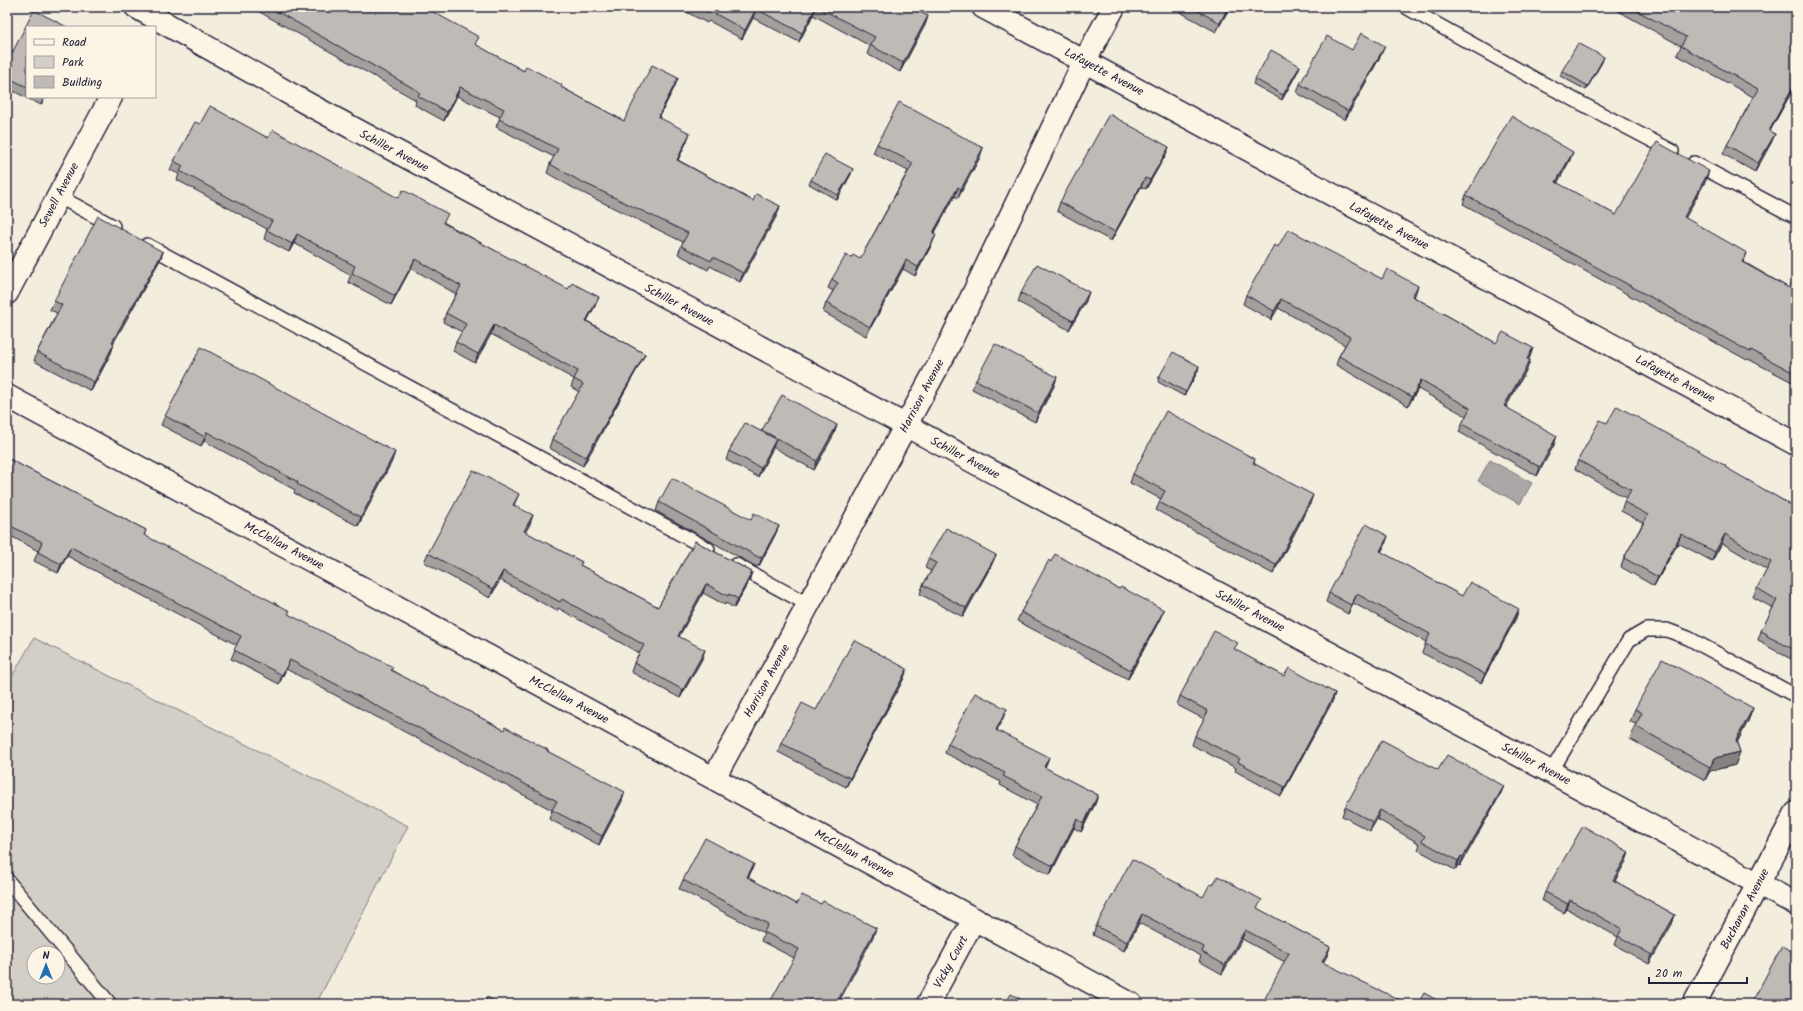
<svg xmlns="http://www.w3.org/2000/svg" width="1803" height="1011" viewBox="0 0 1803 1011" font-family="Kalam,sans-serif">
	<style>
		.green { fill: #d4cfc6; stroke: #7b7880; fill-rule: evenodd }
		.water { fill: #aca7a6; stroke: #75727b }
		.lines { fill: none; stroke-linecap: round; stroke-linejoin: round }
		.service-casing { stroke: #22223b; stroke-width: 16 }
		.minor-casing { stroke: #22223b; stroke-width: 25 }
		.service { stroke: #fcf5e5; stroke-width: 13 }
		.minor { stroke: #fcf5e5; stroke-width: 22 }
		.wall { fill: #a4a09d; stroke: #22223b }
		.shaded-wall { fill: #86827f; stroke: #22223b }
		.building { fill: #bfbab6; stroke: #22223b }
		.labels { text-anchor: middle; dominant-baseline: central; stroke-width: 3.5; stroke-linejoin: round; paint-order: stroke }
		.street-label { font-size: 12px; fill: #22223b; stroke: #fcf5e5 }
	</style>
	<rect width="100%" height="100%" fill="#f3edde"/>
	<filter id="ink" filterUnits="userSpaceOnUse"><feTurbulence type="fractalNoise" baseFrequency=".025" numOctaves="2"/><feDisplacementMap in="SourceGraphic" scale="8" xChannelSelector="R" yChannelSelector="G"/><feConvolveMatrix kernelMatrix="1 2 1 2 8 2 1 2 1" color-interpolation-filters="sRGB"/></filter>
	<g filter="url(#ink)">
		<path class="green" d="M34,638L408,826L316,1004H7V685ZM34,953H58V977H34Z"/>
		<polygon class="water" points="1490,460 1532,483 1520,504 1478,481"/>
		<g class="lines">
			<defs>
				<g id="service">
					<polyline points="1406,7 1533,78 1672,151"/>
					<polyline points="1694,163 1796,217"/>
					<polyline points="58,196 113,226"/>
					<polyline points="147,245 708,549"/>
					<polyline points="736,565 809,605"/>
					<polyline points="1551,772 1629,640 1646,630 1667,630 1688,638 1796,696"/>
					<polyline points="7,880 110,1004"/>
				</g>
				<g id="minor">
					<polyline points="136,7 308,104 1796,904"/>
					<polyline points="983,7 1796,444"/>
					<polyline points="7,293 111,97"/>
					<polyline points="7,396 1131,1004"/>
					<polyline points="714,778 944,355 1084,62 1114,7"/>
					<polyline points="928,1004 974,919"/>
					<polyline points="1694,1004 1796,813"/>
				</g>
			</defs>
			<use href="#service" class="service-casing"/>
			<use href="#minor" class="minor-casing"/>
			<use href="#service" class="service"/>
			<use href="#minor" class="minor"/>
		</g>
		<g class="wall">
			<polygon points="257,7 424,7 476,45 524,71 561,87 624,121 675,86 659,117 687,141 678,160 753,201 780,206 777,215 740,282 710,266 708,270 678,254 683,242 575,189 547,173 550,164 554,157 496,127 500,117 457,96 444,121 415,105 416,100 256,10"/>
			<polygon points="677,7 910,7 928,16 925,25 900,72 867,54 870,46 813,15 799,42 753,18 742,39 709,21 707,23"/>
			<polygon points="1171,7 1230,7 1216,32"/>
			<polygon points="1611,7 1796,7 1796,84 1770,131 1775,134 1771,143 1755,172 1723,154 1727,145 1753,97 1677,55 1681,46"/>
			<polygon points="27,27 27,97 45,97 41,105 7,88 7,63"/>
			<polygon points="1352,50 1381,55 1345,120 1297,93 1300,84"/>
			<polygon points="1602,62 1586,90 1560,76 1562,71"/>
			<polygon points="1300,66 1298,71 1282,100 1253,84 1255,79"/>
			<polygon points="200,124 268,138 445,223 595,306 587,321 645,354 641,362 583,466 549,448 552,439 579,392 571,387 574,379 491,334 475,363 453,351 456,342 462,332 443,322 446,313 456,294 411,268 391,305 348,282 351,275 294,243 289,252 264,239 267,229 177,180 179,174 170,170 174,161"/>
			<polygon points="877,144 980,157 958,198 955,196 934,234 932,244 915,276 903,269 866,336 823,312 826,303 833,291 828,288 832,279 851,258 860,259 908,171 873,153"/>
			<polygon points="1169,147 1165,156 1146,189 1141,187 1111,241 1057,211 1060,202"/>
			<polygon points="1570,160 1557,183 1616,215 1706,180 1685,218 1744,262 1789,288 1796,278 1796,384 1748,359 1747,360 1463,204 1466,195"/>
			<polygon points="851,174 837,200 809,184 811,180"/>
			<polygon points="1278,247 1382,279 1415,295 1414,297 1496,343 1530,357 1528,359 1530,360 1527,369 1506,407 1554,445 1537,476 1459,432 1462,424 1466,416 1418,389 1408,406 1336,365 1339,356 1345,345 1278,308 1271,320 1243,304 1246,295"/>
			<polygon points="163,252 160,260 113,343 114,344 111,353 91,391 34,361 37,352 57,313 50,310 54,301"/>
			<polygon points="1021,293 1086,301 1069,330 1018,302"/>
			<polygon points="1198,371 1184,396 1158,382 1159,377"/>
			<polygon points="1057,377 1054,386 1035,422 972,389 976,380"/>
			<polygon points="165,416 392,461 358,526 294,493 295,490 204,441 201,446 161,425"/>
			<polygon points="1607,423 1725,468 1791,505 1796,496 1796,650 1791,659 1763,644 1764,643 1758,640 1761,631 1773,608 1753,597 1757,588 1767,570 1722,543 1712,561 1678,543 1654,586 1621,567 1624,558 1643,523 1621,511 1624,502 1626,498 1575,469 1578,460"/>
			<polygon points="837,425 834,434 814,470 773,447 758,477 726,460 729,451 761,432 762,430"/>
			<polygon points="7,458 146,530 144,536 392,671 504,730 548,752 622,801 599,845 549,819 552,810 286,669 279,684 231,659 237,645 67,556 58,573 34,561 38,551 7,534"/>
			<polygon points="1255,459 1254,463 1310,504 1273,574 1156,510 1161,499 1130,483 1133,474"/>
			<polygon points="519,494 514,505 530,524 525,532 582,562 580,565 658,607 695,541 752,572 749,581 734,608 726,603 725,605 703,593 679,636 702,659 680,698 631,672 634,663 639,653 558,608 557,611 500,580 490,598 424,562 428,553"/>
			<polygon points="659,502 751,520 779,526 775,535 759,566 758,565 757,567 656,511"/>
			<polygon points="1385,545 1381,552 1462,596 1516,618 1481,683 1422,653 1426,642 1353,603 1348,614 1326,602 1329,593"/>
			<polygon points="928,559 992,564 963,617 920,594 923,585 931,571 925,568"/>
			<polygon points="1051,562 1119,589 1160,619 1128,679 1017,621 1021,612"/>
			<polygon points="1235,650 1284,676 1335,693 1332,702 1281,796 1235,771 1236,768 1192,745 1195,736 1204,719 1177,705 1180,696"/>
			<polygon points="904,678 846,787 778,752 781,743 816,710"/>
			<polygon points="1753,708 1748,721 1737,743 1740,752 1735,765 1710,771 1705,780 1630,739 1636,724 1630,722 1635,709"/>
			<polygon points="1003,718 997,730 1046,766 1045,768 1098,795 1095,804 1081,832 1074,828 1050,875 1012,855 1015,846 1037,805 1000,785 1001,782 945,753 948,744"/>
			<polygon points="1438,770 1504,786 1500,795 1460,866 1458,865 1455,870 1418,850 1420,844 1377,819 1370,831 1342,816 1345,807"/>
			<polygon points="1629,852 1626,861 1615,881 1675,915 1672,924 1649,964 1615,945 1618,937 1567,909 1564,913 1542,901 1545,892"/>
			<polygon points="754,864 748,878 797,904 821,904 876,928 873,937 794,958 761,941 764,933 679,889 683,880"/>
			<polygon points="1203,897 1258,909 1330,947 1327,956 1285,962 1242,939 1222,974 1199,961 1201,956 1139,923 1124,951 1093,935 1096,926"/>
		</g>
		<g class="shaded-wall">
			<polygon points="816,7 813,15 799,42 802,33"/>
			<polygon points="1228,7 1230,7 1216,32 1220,23"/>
			<polygon points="756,9 753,18 742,39 745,30"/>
			<polygon points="928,16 925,25 900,72 903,63"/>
			<polygon points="1385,46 1381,55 1345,120 1348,111"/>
			<polygon points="1604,57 1602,62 1586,90 1588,86"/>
			<polygon points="1300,66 1298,71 1282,100 1283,95"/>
			<polygon points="678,78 675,86 655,125 658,117"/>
			<polygon points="1796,81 1796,84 1765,140 1769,131"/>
			<polygon points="460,87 457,96 444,121 447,112"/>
			<polygon points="44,97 45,97 41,105"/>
			<polygon points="690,133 687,141 674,168 677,160"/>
			<polygon points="1775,134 1771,143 1755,172 1758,163"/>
			<polygon points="1169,147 1165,156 1146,189 1150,180"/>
			<polygon points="983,148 980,157 958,198 961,189"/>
			<polygon points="1573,152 1570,160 1553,191 1556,182"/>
			<polygon points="853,169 851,174 837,200 838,195"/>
			<polygon points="1709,171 1706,180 1681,226 1684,217"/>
			<polygon points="1145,178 1141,187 1111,241 1115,232"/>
			<polygon points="958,187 955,196 929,242 933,233"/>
			<polygon points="780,206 777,215 740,282 743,273"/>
			<polygon points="297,234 294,243 289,252 292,244"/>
			<polygon points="936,235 932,244 915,276 918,267"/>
			<polygon points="163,252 160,260 109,351 112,342"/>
			<polygon points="1747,253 1744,261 1739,270 1742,262"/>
			<polygon points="415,259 411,268 391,305 395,296"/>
			<polygon points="906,260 903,269 866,336 870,327"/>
			<polygon points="1418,286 1415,295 1409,305 1412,296"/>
			<polygon points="1089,292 1086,301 1069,330 1073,321"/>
			<polygon points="599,297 595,306 582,330 586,321"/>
			<polygon points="1281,299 1278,308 1271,320 1274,311"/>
			<polygon points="494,325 491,334 475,363 478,354"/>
			<polygon points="114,344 111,353 91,391 94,382"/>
			<polygon points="1533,348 1530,357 1524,367 1527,359"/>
			<polygon points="645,354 641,362 583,466 586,457"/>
			<polygon points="1530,360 1527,369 1501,415 1504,406"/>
			<polygon points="1199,366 1198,371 1184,396"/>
			<polygon points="1057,377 1054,386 1035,422 1038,413"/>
			<polygon points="1421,380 1418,389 1408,406 1412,397"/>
			<polygon points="837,425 834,434 814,470 817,461"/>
			<polygon points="207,432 204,441 201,446 205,437"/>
			<polygon points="1557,436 1554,445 1537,476 1540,467"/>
			<polygon points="776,439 773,448 758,477 761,468"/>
			<polygon points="395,452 392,461 358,526 361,517"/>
			<polygon points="1313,495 1310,504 1273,574 1276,565"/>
			<polygon points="533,515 530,524 521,540 524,531"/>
			<polygon points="779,526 775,535 759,566 762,557"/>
			<polygon points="1681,534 1678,543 1654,586 1658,577"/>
			<polygon points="1725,534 1722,543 1712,561 1715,552"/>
			<polygon points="1388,536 1385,545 1376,560 1380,551"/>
			<polygon points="71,547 67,556 58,573 61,564"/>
			<polygon points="996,555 992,564 963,617 966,608"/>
			<polygon points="503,571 500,580 490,598 493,589"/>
			<polygon points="752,572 749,581 734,608 738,599"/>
			<polygon points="706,584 703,593 675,644 678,636"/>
			<polygon points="1357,594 1353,603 1348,614 1351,605"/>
			<polygon points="1519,609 1516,618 1481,683 1485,674"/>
			<polygon points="1164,610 1160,619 1128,679 1131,670"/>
			<polygon points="1796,647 1796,650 1791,659 1795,650"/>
			<polygon points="705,650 702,659 680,698 683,690"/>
			<polygon points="290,660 286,669 279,684 282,675"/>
			<polygon points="907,669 904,678 846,787 850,778"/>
			<polygon points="1335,693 1332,702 1281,796 1285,787"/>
			<polygon points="1753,708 1748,721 1731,753 1736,740"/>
			<polygon points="1007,709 1003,718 992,739 996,730"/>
			<polygon points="1740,752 1735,765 1710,771 1705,780 1710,767 1715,758"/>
			<polygon points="1049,757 1046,766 1041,776 1044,767"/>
			<polygon points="1504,786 1500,795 1460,866 1463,857"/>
			<polygon points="625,792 622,801 599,845 602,836"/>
			<polygon points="1098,795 1095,804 1081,832 1084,823"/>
			<polygon points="1380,810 1377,819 1370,831 1373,822"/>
			<polygon points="1077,819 1074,828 1050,875 1053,866"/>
			<polygon points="1629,852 1626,861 1610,889 1613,880"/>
			<polygon points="1461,856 1458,865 1455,870 1458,861"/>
			<polygon points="754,864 751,872 744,886 747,877"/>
			<polygon points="1570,900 1567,909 1564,913 1568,904"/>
			<polygon points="1142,914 1139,923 1124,951 1127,942"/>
			<polygon points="1675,915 1672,924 1649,964 1652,955"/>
			<polygon points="876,928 873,937 838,1004 836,1004"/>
			<polygon points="1245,930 1242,939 1222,974 1225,965"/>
			<polygon points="1330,947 1327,956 1319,971 1322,962"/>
		</g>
		<g class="building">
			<polygon points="269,7 424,7 479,37 475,44 524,71 526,66 562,85 561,87 624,121 652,65 678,78 658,117 690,133 677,160 753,201 756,194 780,206 743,273 713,257 711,261 681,246 688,233 578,180 550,164 558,149 499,119 504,109 460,87 447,112 418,96 420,92"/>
			<polygon points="697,7 816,7 802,33 756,9 745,30 712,12 711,14"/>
			<polygon points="817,7 910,7 928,16 903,63 870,45 875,37"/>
			<polygon points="1191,7 1228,7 1220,23"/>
			<polygon points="1630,7 1796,7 1796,81 1769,131 1775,134 1758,163 1727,145 1758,89 1681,46 1686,37"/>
			<polygon points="34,10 67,27 27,27 27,87 7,77 7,63"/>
			<polygon points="1361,33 1385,46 1348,111 1300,84 1327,36 1352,50"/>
			<polygon points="1578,43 1604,57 1588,86 1562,71"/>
			<polygon points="1271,50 1300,66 1283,95 1255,79"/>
			<polygon points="899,102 983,148 961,189 958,187 933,233 936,235 918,267 906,260 870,327 826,303 838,283 832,279 846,255 851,258 853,255 860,259 913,163 877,144"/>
			<polygon points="210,106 268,138 273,130 398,198 403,190 448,214 443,223 568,289 572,283 599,297 586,321 645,354 586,457 552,439 583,384 574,379 578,371 494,325 478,354 456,342 466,324 446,313 461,286 415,259 395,296 352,273 355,266 297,234 292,244 267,230 272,221 180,171 183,166 174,161 195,122 200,124"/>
			<polygon points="1109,114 1169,147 1150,180 1145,178 1115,232 1060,202"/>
			<polygon points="1511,116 1573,152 1556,182 1616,215 1657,142 1709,171 1684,217 1747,253 1742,262 1789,288 1795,278 1796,278 1796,374 1751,350 1750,352 1466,195"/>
			<polygon points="825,154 853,169 838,195 811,180"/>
			<polygon points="98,216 163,252 112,342 114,344 94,382 37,352 62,305 54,301"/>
			<polygon points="1288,229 1382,279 1387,269 1418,286 1412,296 1496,343 1503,332 1533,348 1527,359 1530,360 1504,406 1557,436 1540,467 1462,424 1470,408 1421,380 1412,397 1339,356 1350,337 1281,299 1274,311 1246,295 1274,245 1278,247"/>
			<polygon points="1037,264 1089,292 1073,321 1021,293"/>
			<polygon points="995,344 1057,377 1038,413 976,380"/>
			<polygon points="201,347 395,452 361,517 297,484 298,482 207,432 205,437 165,416"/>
			<polygon points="1173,352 1199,366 1186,392 1159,377"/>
			<polygon points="782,395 837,425 817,461 762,430"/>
			<polygon points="1617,406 1726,466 1725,467 1791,505 1796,496 1796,647 1795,650 1767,636 1767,634 1761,631 1777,600 1757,588 1771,562 1725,534 1715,552 1681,534 1658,577 1624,558 1648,515 1624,502 1631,490 1578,460 1600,420 1607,423"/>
			<polygon points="1166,411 1255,459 1253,463 1313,495 1276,565 1159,502 1165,491 1133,474"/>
			<polygon points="745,423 776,439 761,468 729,451"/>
			<polygon points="7,458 146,530 144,535 290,611 288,614 393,667 391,670 504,730 505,727 548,750 547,751 625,792 602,836 552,810 557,801 290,660 282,675 234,650 241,636 71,547 61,564 38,552 42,542 7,524"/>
			<polygon points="473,470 519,494 513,505 533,515 524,531 582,562 580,565 658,607 695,541 752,572 738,599 729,594 728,596 706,584 678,636 705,650 683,690 634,663 644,645 562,599 560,602 503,571 493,589 428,553"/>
			<polygon points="672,478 751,520 754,513 779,526 762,557 761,556 760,558 659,502"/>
			<polygon points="1366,524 1388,536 1380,551 1462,596 1470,582 1519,609 1485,674 1425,644 1430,634 1357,594 1351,605 1329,593"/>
			<polygon points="946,528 996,555 966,608 923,585 936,563 928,559"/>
			<polygon points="1055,554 1119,589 1121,587 1164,610 1131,670 1021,612 1049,560 1051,562"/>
			<polygon points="1214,631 1238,643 1234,649 1284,676 1289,668 1335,693 1285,787 1238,762 1240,759 1195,736 1208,711 1180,696"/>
			<polygon points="854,640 907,669 850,778 781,743 802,703 816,710"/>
			<polygon points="1662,659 1753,708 1736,740 1740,752 1715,758 1710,767 1635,726 1642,713 1635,709"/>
			<polygon points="975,693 1007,709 996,730 1049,757 1044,767 1098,795 1084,823 1077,819 1053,866 1015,846 1042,796 1003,776 1005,773 948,744"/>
			<polygon points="1382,740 1438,770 1447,755 1504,786 1463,857 1461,856 1458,861 1422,841 1425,836 1380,810 1373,822 1345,807"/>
			<polygon points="1583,826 1629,852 1613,880 1675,915 1652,955 1618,936 1622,929 1570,900 1568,904 1545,892"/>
			<polygon points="705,838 754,864 747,877 797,904 802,895 821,904 823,901 876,928 836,1004 769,1004 799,949 764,932 768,924 683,880"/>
			<polygon points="1132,859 1203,897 1210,884 1213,885 1218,876 1262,900 1257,908 1330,947 1322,962 1408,1004 1262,1004 1289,953 1245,930 1225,965 1202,952 1204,947 1142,914 1127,942 1096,926"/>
			<polygon points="1782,946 1796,954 1796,1004 1751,1004"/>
			<polygon points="1424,993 1444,1004 1418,1004"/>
			<polygon points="1011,994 1029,1004 1005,1004"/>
			<polygon points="487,997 499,1004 483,1004"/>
			<polygon points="524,1000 530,1004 521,1004"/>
		</g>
	</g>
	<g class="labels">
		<g class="street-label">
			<text transform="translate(1104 72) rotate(28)">Lafayette Avenue</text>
			<text transform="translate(394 151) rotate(28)">Schiller Avenue</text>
			<text transform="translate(59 195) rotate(-62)">Sewell Avenue</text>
			<text transform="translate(1389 226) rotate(28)">Lafayette Avenue</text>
			<text transform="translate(679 305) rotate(28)">Schiller Avenue</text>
			<text transform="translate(1675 379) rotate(28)">Lafayette Avenue</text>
			<text transform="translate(922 396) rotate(-62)">Harrison Avenue</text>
			<text transform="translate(965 458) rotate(28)">Schiller Avenue</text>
			<text transform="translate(284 546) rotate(28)">McClellan Avenue</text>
			<text transform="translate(1250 611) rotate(28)">Schiller Avenue</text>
			<text transform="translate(767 681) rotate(-61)">Harrison Avenue</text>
			<text transform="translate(569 700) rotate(28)">McClellan Avenue</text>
			<text transform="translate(1536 764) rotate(28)">Schiller Avenue</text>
			<text transform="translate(854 854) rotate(29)">McClellan Avenue</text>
			<text transform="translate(1745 909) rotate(-62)">Buchanan Avenue</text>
			<text transform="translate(951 962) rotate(-61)">Vicky Court</text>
		</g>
	</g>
	<rect width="1803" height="1011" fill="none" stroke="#fcf5e5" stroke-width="24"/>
	<rect x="12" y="12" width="1779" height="987" fill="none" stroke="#22223b" stroke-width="1.5" filter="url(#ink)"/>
	<rect x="26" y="26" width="130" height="72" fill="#fcf5e5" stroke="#a5a1a1"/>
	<rect x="34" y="39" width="20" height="6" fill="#fcf5e5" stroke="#a5a1a1"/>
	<text x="62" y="46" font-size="12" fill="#22223b">Road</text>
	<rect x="34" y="56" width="20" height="12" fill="#d4cfc6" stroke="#a5a1a1"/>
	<text x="62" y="66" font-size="12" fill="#22223b">Park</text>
	<rect x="34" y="76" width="20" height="12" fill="#bfbab6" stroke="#a5a1a1"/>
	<text x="62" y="86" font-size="12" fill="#22223b">Building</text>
	<g transform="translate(46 965)"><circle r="19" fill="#fcf5e5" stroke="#a5a1a1"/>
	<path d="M0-3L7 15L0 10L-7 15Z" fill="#1f6fb2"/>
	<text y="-6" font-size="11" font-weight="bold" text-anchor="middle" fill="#22223b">N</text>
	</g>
	<path d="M1649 977v6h98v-6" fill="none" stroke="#22223b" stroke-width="2"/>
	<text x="1655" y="977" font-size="12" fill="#22223b" stroke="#fcf5e5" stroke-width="3" paint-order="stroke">20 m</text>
</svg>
